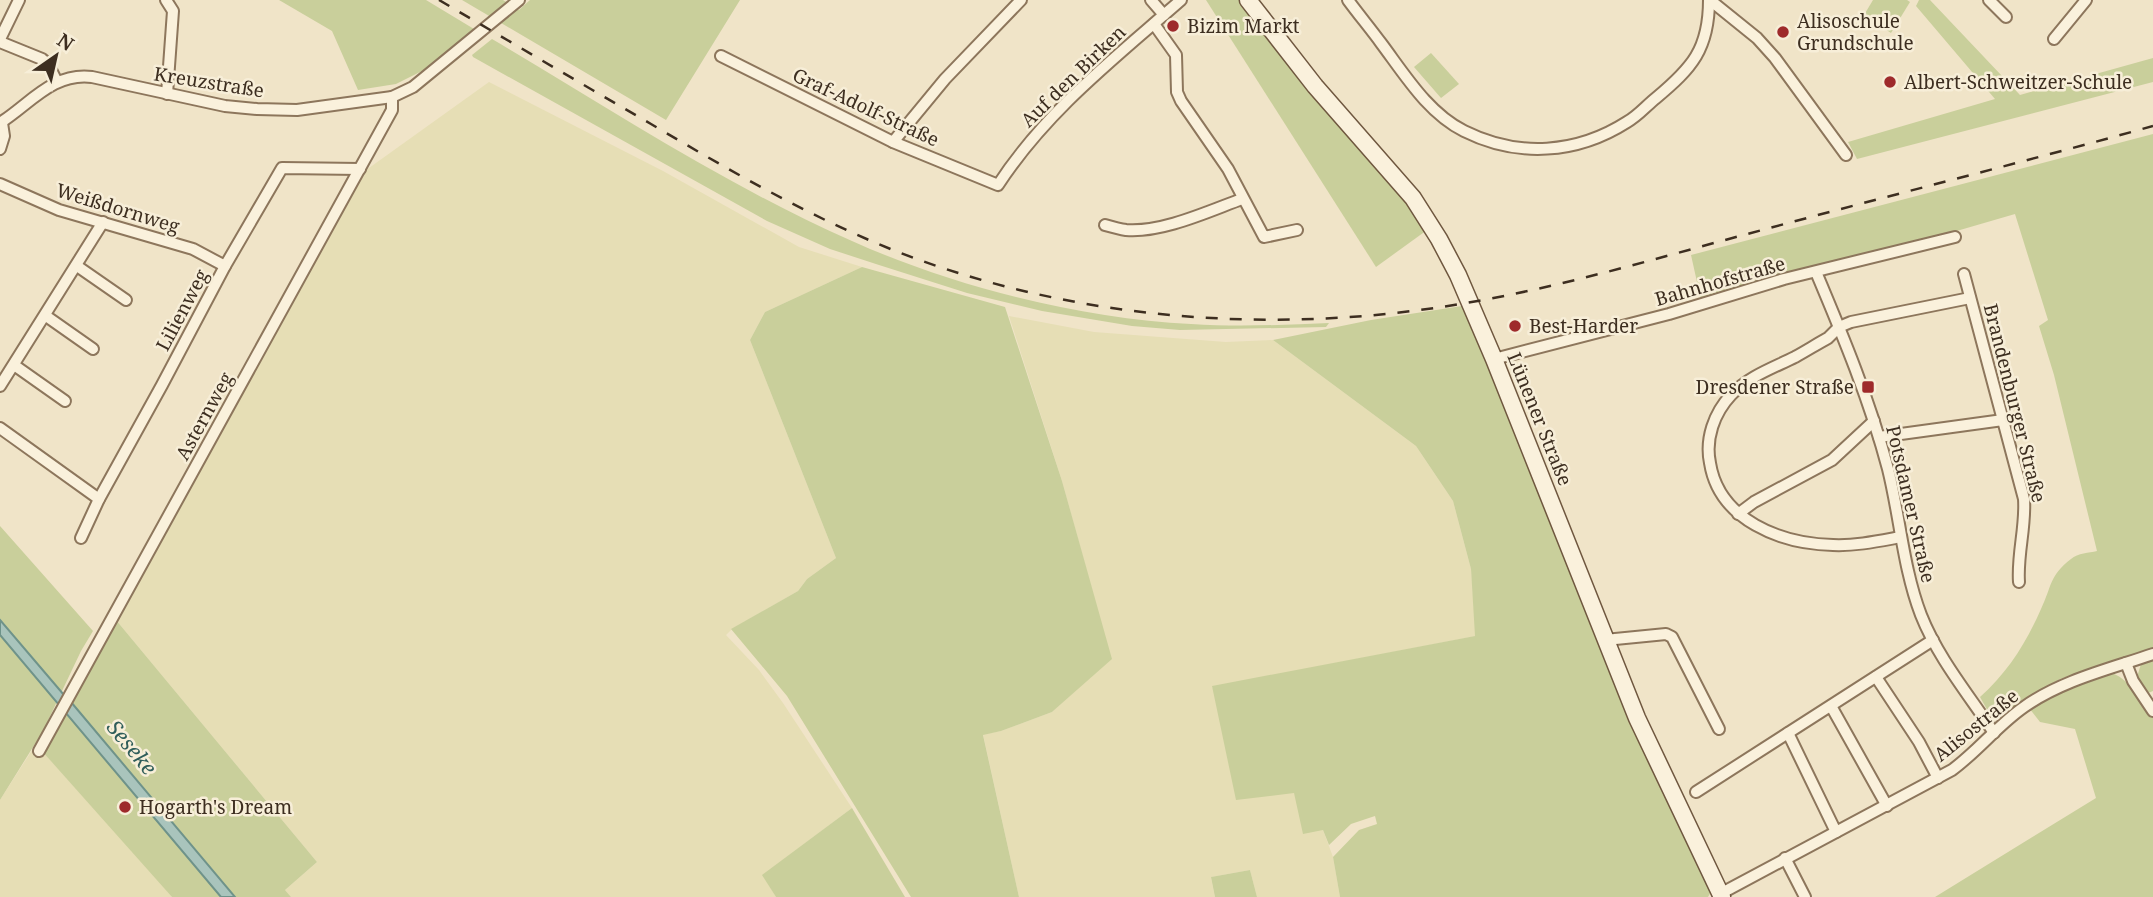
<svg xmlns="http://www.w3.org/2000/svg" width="2153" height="897" viewBox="0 0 2153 897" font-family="'Noto Serif',serif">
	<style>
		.farmland { fill: #e6deb5 }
		.green { fill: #c9cf9b }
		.water { fill: #a9c4bc; stroke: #6f938a; stroke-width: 2 }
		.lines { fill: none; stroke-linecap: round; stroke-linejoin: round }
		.minor-casing { stroke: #8d765c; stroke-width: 14 }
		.secondary-casing { stroke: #6f573f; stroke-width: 19 }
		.minor { stroke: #faf1dc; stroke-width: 10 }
		.secondary { stroke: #faf1dc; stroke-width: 16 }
		.rail { stroke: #3d2e20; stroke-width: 2.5; stroke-dasharray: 12 12; stroke-linecap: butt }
		.poi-dot { fill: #9e2a2b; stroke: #f7eed8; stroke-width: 2.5 }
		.labels { text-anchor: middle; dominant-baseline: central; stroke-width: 5; stroke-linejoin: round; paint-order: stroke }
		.poi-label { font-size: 19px; fill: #3d2e20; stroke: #f7eed8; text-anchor: start }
		.street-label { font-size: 19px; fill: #3d2e20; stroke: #f7eed8 }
		.water-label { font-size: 21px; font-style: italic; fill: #2f5d5a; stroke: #f7eed8 }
	</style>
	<rect width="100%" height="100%" fill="#f0e4c8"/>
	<g class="farmland">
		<polygon points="489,82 663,171 799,247 862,267 765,312 750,340 836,558 807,579 798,591 732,629 726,635 759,670 783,703 852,808 763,875 776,897 291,897 285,890 317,862 116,620 362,173"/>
		<polygon points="1009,316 1094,332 1226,342 1273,340 1416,446 1453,501 1471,569 1476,636 1212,687 1323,830 1333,857 1340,897 1257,897 1250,870 1211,877 1215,897 1019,897 983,734 1001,731 1052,712 1111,659 1062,481"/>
		<polygon points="36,744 154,875 172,897 0,897 0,800"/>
	</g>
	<g class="green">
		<polygon points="279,0 426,0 474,29 426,69 396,84 358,90 332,31"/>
		<polygon points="462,0 503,0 519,10 530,0 740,0 666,120"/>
		<polygon points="1206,0 1250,0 1434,225 1376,267"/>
		<polygon points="1873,0 1907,0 1910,2 1891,33 1864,15"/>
		<polygon points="1919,0 1930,0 2020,95 2153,58 2153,82 1857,159 1848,142 1995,99 1916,6"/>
		<path d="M492,39C610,109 727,186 852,241C952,286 1081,319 1191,324C1237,327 1282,325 1329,323L1326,327L1180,330L1132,326L1042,311L967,293L879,265L830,249L767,221L473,57L472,55Z"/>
		<polygon points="1431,53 1459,84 1441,98 1414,67"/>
		<path d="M2153,134V648L2060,679L2022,700L2001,716L1989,713L1980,697C2008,672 2026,643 2041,609C2052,586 2049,576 2071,559C2078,553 2089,553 2097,551L2054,375L2039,326L2048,320L2015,214L1857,260L1701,300L1691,255Z"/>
		<polygon points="862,267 1005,307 1062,481 1112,659 1052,712 1001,731 983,735 1019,897 911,897 787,696 731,629 798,591 807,579 836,558 750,340 765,312"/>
		<polygon points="1462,306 1485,354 1632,724 1711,892 1708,897 1340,897 1333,857 1359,830 1377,824 1375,816 1351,824 1329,845 1323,830 1303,834 1294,793 1236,800 1212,686 1475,636 1471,569 1453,501 1416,446 1273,340 1371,320"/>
		<polygon points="0,526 93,631 81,651 43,731 0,800"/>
		<polygon points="116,620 317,862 285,890 291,897 235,897 71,702"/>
		<polygon points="2153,660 2153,691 2146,694 2137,677 2141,664"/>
		<path d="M2112,673C2133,681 2137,701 2153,717V897H1935L2096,798L2075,729L2040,722L2029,708L2064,690Z"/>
		<polygon points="65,712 221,897 172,897 42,751"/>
		<polygon points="852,808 905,897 776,897 762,875"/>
		<polygon points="1250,870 1257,897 1215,897 1211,877"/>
	</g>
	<g class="water">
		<polygon points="0,620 64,695 59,705 0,635"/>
		<polygon points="71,702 235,897 221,897 65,712"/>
	</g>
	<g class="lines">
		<defs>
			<g id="minor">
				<polyline points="166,0 173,11 167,94"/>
				<polyline points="1151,0 1164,15"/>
				<path d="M1348,0C1359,15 1370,28 1381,43C1405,75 1428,113 1464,131C1518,158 1577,154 1627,122C1638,116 1646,106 1656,98C1692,68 1709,49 1709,0"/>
				<polyline points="1710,0 1757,38 1775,58 1846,155"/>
				<polyline points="1989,0 2006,17"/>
				<polyline points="1154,24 1176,55 1177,92 1181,101 1228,169 1264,237 1297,230"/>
				<polyline points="0,39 19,0"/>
				<polyline points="2054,39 2086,0"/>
				<polyline points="0,42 42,59 48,64 57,82"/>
				<path d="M721,56L893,142L998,185C1047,110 1115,58 1181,0"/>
				<path d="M0,123C30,104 53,72 92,77L225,106L257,109L297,110L392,97L413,87L519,0"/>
				<polyline points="893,142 945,79 1021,0"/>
				<polyline points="0,149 4,136 2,123"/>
				<polyline points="0,184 59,210 193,249 225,266"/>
				<path d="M1105,225C1112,227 1119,229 1126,230C1162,233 1209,211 1242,199"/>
				<polyline points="77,266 126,300"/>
				<path d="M1816,272C1843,336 1870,401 1888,469C1900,517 1903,568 1921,615C1938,658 1969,695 1994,733"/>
				<path d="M1964,274L2024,499C2026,527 2017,554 2019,582"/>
				<polyline points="46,316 93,349"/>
				<polyline points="1494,359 1669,314 1784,279 1955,237"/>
				<polyline points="14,365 65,401"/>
				<polyline points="0,386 103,222"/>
				<polyline points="0,428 99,499"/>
				<polyline points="1879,437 2003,420"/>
				<polyline points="1738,514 1754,502 1832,460 1874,421"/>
				<path d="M1901,537C1879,541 1856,546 1833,545C1781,544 1719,520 1710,463C1705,439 1714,413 1731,395C1749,376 1773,368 1795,357C1806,351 1817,344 1828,338L1839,327L1851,322L1970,298"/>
				<polyline points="81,538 99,499 162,385 225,266 282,168 360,169"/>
				<polyline points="1605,640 1666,634 1672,637 1719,729"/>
				<polyline points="2126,663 2133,681 2153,711"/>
				<polyline points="1876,677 1919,742 1938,778"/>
				<polyline points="1831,706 1887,806"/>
				<polyline points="1788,733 1836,832"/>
				<polyline points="39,751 392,110 392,97"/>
				<polyline points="1696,792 1933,640"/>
				<polyline points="1785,858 1805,897"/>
				<path d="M1720,894L1952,770C1978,751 1998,725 2024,707C2062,680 2110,669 2153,654"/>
			</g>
			<polyline id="secondary" points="1248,0 1315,86 1413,198 1439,239 1458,275 1494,359 1637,718 1722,897"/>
		</defs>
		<use href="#minor" class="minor-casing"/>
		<use href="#secondary" class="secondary-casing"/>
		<use href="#minor" class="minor"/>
		<use href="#secondary" class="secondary"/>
		<path class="rail" d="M439,0C509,41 580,83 651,124C729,170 808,216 893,250C1073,321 1276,336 1466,303C1567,286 1667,255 1766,229C1895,194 2024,162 2153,126"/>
	</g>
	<g class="poi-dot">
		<circle cx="1173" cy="26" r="7"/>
		<circle cx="1783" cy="32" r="7"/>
		<circle cx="1890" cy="82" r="7"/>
		<circle cx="1515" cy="326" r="7"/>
		<rect x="1861" y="380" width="14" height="14" rx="3.5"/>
		<circle cx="125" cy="807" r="7"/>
	</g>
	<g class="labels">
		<g class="poi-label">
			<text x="1797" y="21">Alisoschule<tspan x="1797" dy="22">Grundschule</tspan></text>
			<text x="1187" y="26">Bizim Markt</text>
			<text x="1904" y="82">Albert-Schweitzer-Schule</text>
			<text x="1529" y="326">Best-Harder</text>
			<text x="1854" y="387" text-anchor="end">Dresdener Straße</text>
			<text x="139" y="807">Hogarth's Dream</text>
		</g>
		<g class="street-label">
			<text transform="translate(1073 76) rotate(-44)">Auf den Birken</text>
			<text transform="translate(209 82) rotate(9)">Kreuzstraße</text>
			<text transform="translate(866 107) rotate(25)">Graf-Adolf-Straße</text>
			<text transform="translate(118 208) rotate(17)">Weißdornweg</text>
			<text transform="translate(1720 281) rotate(-16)">Bahnhofstraße</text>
			<text transform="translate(182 310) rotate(-62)">Lilienweg</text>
			<text transform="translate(2015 403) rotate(76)">Brandenburger Straße</text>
			<text transform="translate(204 416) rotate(-61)">Asternweg</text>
			<text transform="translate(1540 419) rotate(68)">Lünener Straße</text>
			<text transform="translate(1911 504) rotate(77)">Potsdamer Straße</text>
			<text transform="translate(1976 725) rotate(-39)">Alisostraße</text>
		</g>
		<g class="water-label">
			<text transform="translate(132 747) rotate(50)">Seseke</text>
		</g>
	</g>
	<g transform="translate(56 56) rotate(34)" stroke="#f7eed8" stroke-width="5" paint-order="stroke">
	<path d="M0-5L12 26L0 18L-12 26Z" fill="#3d2e20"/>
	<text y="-10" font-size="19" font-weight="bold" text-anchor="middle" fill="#3d2e20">N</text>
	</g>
</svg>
